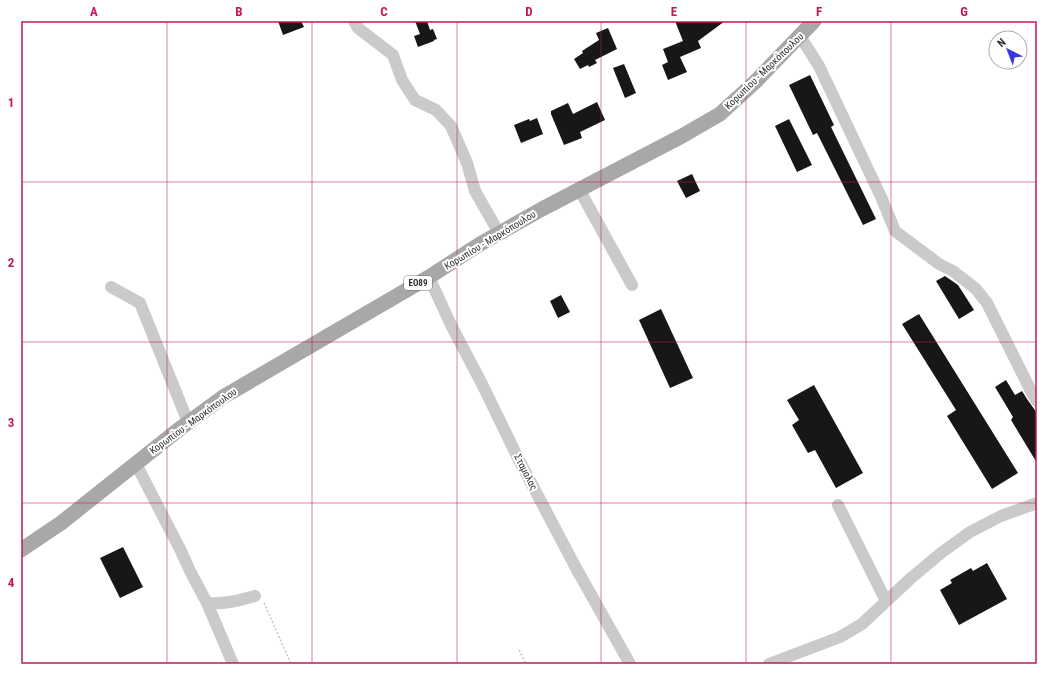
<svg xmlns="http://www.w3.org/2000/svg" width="1058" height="685" viewBox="0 0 1058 685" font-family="'Roboto Condensed',sans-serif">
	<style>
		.building { fill: #171717 }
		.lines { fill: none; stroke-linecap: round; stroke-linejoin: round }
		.path { stroke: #c4c4c4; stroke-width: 1.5; stroke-dasharray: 2 2; stroke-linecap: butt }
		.minor { stroke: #cacaca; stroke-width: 12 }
		.major { stroke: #a8a8a8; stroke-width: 15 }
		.grid { fill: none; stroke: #c2185b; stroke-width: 1; stroke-opacity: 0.55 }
		.labels { text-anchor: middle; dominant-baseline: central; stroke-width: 4; stroke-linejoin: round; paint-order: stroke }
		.shield { fill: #fff; stroke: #6e6e6e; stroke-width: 1 }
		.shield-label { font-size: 9px; font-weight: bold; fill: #303030 }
		.street-label { font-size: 10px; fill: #303030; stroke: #fff }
		.neatline { fill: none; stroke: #c2185b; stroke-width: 1.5 }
		.grid-label { font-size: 13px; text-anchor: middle; font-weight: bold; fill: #c2185b }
	</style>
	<rect width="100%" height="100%" fill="#fff"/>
	<g class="building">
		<polygon points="278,21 301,21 304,27 283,35"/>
		<polygon points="415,21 427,21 430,30 433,29 437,39 434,40 434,41 418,47 414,36 420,34"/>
		<polygon points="675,21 725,21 698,41 701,48 680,57 687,72 668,80 662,65 668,62 663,49 683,41"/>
		<polygon points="608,28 617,49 595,60 597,63 589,67 588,65 580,69 574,59 583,53 582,51 599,40 596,33"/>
		<polygon points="624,64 636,93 625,98 613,68"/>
		<polygon points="810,75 834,125 831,127 876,219 863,225 817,133 813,135 789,85"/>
		<polygon points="597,102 605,120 580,132 582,138 564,145 551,114 551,111 568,103 573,114"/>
		<polygon points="537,118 543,134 521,143 514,125 529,119 530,121"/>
		<polygon points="789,119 812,165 797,172 775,126"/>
		<polygon points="692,174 700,191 686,198 677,181"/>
		<polygon points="945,276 958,285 974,310 959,319 936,281"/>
		<polygon points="561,295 570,312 558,318 550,301"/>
		<polygon points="661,309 693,378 670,388 639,320"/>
		<polygon points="919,314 1018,473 992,489 947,416 956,410 902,324"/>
		<polygon points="1006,380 1015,395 1022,391 1027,399 1037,413 1037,463 1011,420 1013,417 995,387"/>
		<polygon points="814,385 863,473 836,488 815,450 808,453 792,425 799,420 787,400"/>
		<polygon points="123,547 143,587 120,598 100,558"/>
		<polygon points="987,563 1007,599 959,625 940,590 952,583 950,580 971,568 973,571"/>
	</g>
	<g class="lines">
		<g class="path">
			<polyline points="264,603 291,664"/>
			<polyline points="519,650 526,664"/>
		</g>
		<g class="minor">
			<polyline points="354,21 358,28 393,55 402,80 415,100 436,110 451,126 467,163 475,191 499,233"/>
			<polyline points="800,36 819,66 882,199 895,231 939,264 953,271 976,289 987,303 1033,395 1037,401"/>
			<polyline points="579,189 632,285"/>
			<polyline points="429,277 451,325 482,384 518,458 576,568 630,664"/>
			<polyline points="111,287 140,303 188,422"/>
			<polyline points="136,464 181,551 190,571 207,603 233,664"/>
			<polyline points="838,505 886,601"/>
			<path d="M207,603C226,604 237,601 255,596"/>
			<polyline points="769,664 840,637 862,624 910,579 941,553 970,532 1001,516 1037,503"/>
		</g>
		<polyline class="major" points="21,550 61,523 182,427 223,397 429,277 480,244 542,209 682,136 720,114 755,82 814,21"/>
	</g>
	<path class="grid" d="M167,21V664M312,21V664M457,21V664M601,21V664M746,21V664M891,21V664M21,182H1037M21,342H1037M21,503H1037"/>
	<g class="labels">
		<rect class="shield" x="404" y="276" width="28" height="14" rx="3"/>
		<g class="shield-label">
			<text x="418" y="283">ΕΟ89</text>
		</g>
		<g class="street-label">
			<text transform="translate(764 71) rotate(-44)">Κορωπίου - Μαρκόπουλου</text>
			<text transform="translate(490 240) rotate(-31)">Κορωπίου - Μαρκόπουλου</text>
			<text transform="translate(193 421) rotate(-36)">Κορωπίου - Μαρκόπουλου</text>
			<text transform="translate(526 472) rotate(63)">Σταμαλας</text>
		</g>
	</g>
	<rect width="1058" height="685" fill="none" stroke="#ffffff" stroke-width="44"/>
	<g transform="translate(1008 50) rotate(318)"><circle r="19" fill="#ffffff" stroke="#acacac"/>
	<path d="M0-3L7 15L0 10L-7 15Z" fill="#3937e1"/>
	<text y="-6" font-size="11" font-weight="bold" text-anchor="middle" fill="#303030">N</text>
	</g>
	<rect x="22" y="22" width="1014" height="641" class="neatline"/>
	<g class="grid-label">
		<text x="94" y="16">A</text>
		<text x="239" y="16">B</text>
		<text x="384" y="16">C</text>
		<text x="529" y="16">D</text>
		<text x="674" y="16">E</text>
		<text x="819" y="16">F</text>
		<text x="964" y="16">G</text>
		<text x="11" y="107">1</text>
		<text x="11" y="267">2</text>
		<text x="11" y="427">3</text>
		<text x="11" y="587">4</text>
	</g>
</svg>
